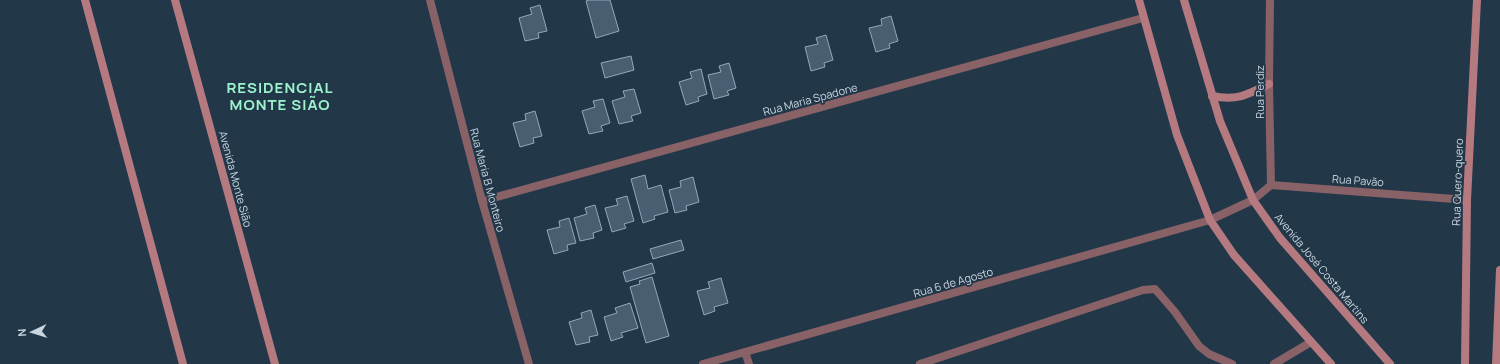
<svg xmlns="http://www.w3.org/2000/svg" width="1500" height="364" viewBox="0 0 1500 364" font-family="Manrope,sans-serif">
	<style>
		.building { fill: #495f71; stroke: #90a9bd }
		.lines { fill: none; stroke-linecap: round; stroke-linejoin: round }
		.lane { stroke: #886266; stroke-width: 8 }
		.street { stroke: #886266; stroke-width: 8 }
		.secondary { stroke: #b57a80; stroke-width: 8 }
		.labels { text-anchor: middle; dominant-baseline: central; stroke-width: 3.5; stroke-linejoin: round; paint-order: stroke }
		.street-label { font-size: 11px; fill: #c9d6e0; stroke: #223748 }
		.district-label { font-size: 15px; font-weight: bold; letter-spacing: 1px; fill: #9bf2cc; stroke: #223748 }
	</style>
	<rect width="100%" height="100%" fill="#223748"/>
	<g class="building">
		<polygon points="589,0 610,0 619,31 596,38 586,1"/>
		<polygon points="540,5 547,31 538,33 539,38 525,41 519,18 532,14 530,8"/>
		<polygon points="891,16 898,41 889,44 890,48 876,52 869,28 882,25 881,19"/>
		<polygon points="826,35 833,60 824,63 825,67 811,71 805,47 818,44 816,38"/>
		<polygon points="631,56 634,70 605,78 601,63"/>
		<polygon points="729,63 736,88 727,91 729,95 714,99 708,75 721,72 719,66"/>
		<polygon points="701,69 707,94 698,97 699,101 686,105 679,82 692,78 690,72"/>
		<polygon points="634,89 641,113 631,116 633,121 619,124 612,101 625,97 623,91"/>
		<polygon points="603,99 610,123 601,126 603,131 589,134 582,111 595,107 593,101"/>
		<polygon points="535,111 542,136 533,138 534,143 520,147 513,123 526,120 525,114"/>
		<polygon points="645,175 648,189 661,185 668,212 654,216 655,219 643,223 631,179"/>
		<polygon points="693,177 699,202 686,206 687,210 675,213 669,190 681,187 680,181"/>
		<polygon points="627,196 634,221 624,224 626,228 612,232 605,208 618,205 616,199"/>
		<polygon points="595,205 602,230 593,233 594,238 580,241 574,218 587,214 585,208"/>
		<polygon points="569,218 576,243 567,245 568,250 554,254 547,230 560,227 559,221"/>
		<polygon points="681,240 684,250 653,259 650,249"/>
		<polygon points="652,263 655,273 626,282 623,272"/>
		<polygon points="652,277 669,336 646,343 630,287 640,284 639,281"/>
		<polygon points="721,278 728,303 714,307 715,311 704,315 697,291 710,288 708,282"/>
		<polygon points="630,303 638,328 621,333 623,337 611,341 604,317 617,313 615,308"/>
		<polygon points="591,310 598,335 589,337 590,342 576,345 569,322 582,318 581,313"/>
	</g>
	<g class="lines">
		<g class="lane">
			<polyline points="920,364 1143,290 1155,289 1175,312 1199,346 1209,354 1232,364"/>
			<polyline points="1274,364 1311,342"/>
		</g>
		<g class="street">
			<polyline points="430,0 482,201 529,364"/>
			<polyline points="1270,0 1269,84 1271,185"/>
			<polyline points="482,201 1143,18"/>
			<polyline points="745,352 749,364"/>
			<polyline points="703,364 1210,220 1253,200 1271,185 1467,200"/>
		</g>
		<g class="secondary">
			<polyline points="85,0 183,364"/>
			<polyline points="175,0 275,364"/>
			<polyline points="1139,0 1177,135 1210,220 1234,255 1331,364"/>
			<polyline points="1184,0 1220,121 1253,200 1280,238 1390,364"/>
			<path d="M1212,96C1237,101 1247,95 1269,84"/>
			<polyline points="1465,364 1467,200 1477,0"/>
			<polyline points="1496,364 1500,270"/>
		</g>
	</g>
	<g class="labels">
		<g class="street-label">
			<text transform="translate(1259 92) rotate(-90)">Rua Perdiz</text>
			<text transform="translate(810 99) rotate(-15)">Rua Maria Spadone</text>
			<text transform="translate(236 179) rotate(75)">Avenida Monte Sião</text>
			<text transform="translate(488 180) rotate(75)">Rua Maria B Monteiro</text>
			<text transform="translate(1358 180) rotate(4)">Rua Pavão</text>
			<text transform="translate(1457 182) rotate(-88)">Rua Quero-quero</text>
			<text transform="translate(1322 268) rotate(50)">Avenida José Costa Martins</text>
			<text transform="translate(953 282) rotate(-16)">Rua 6 de Agosto</text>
		</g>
		<g class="district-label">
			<text x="280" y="87">RESIDENCIAL<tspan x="280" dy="17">MONTE SIÃO</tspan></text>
		</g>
	</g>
	<g transform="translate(32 332) rotate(266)" stroke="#223748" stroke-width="3" paint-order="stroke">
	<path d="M0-3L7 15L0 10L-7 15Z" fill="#c9d6e0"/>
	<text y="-6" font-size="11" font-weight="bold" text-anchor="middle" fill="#c9d6e0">N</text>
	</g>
</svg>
